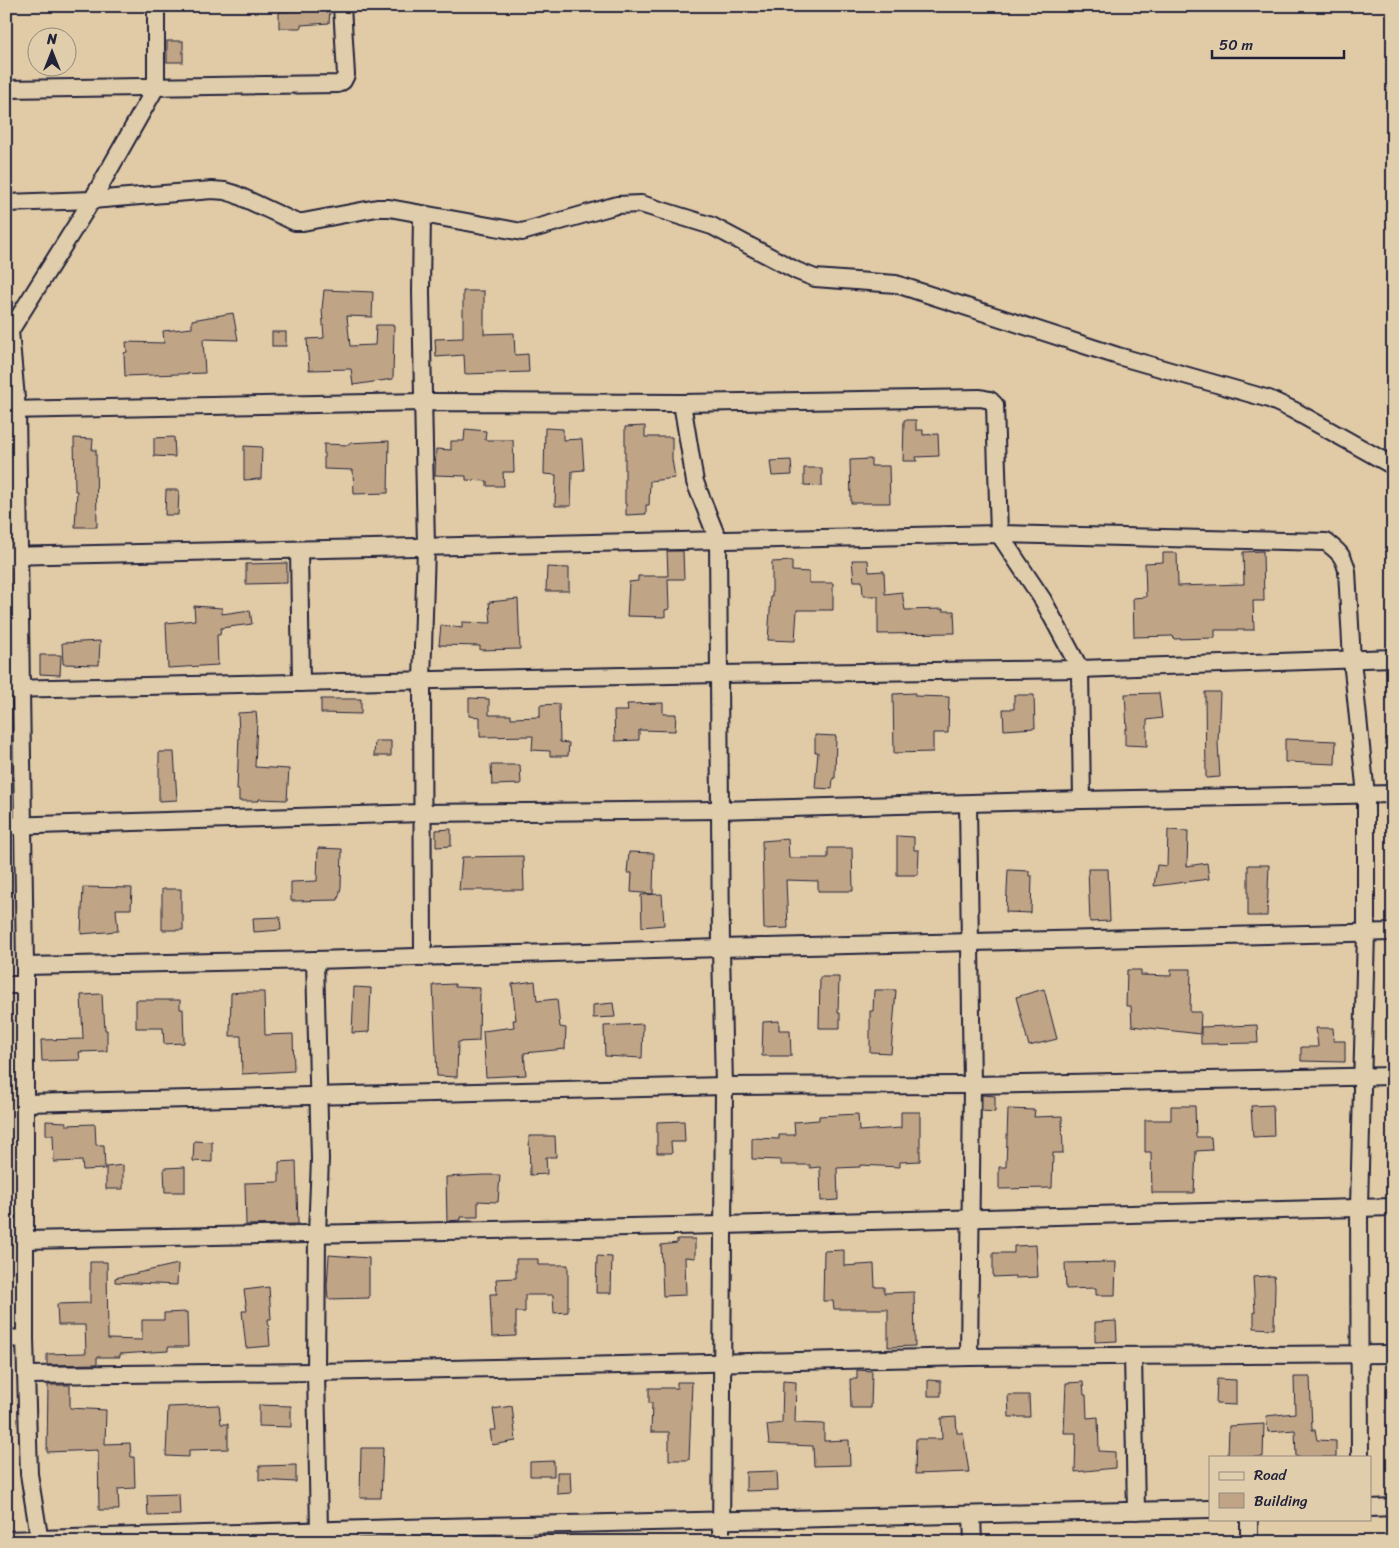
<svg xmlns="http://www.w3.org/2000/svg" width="1399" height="1548" viewBox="0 0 1399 1548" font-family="Sriracha,sans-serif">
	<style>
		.building { fill: #c0a486; stroke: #22223b }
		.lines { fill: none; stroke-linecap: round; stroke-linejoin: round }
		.minor-casing { stroke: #22223b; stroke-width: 20 }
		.minor { stroke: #e0cdab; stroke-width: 16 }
	</style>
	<rect width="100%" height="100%" fill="#e1cba7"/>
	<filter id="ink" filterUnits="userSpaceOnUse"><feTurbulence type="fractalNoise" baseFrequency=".02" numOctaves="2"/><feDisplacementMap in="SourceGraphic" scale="10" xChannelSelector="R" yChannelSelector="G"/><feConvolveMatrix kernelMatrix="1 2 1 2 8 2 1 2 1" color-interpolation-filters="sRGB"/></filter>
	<g filter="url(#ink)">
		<g class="building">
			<polygon points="330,10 329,23 301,25 301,28 279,28 279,12"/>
			<rect x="167" y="41" width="16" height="21"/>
			<polygon points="324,290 373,292 372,317 347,316 350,346 375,345 376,325 394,325 393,379 353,385 351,369 309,370 307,339 324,338 322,309"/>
			<polygon points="463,291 484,291 484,334 514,333 515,355 528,354 529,372 465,374 464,355 436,357 435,339 463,338"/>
			<polygon points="233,313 238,340 203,339 205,373 125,376 124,353 127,352 126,342 164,343 163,331 192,328 192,320"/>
			<rect x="272" y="332" width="14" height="14"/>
			<polygon points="904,420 916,420 916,430 923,430 923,435 938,434 939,456 916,457 917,461 903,461"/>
			<polygon points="645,426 645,437 672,437 672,459 675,478 650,481 649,505 646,505 646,514 626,515 626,504 625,504 625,427"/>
			<polygon points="545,428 563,429 563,440 581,439 582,440 584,470 572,471 571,506 555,506 556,475 544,474"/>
			<polygon points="465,429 486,431 485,440 513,440 514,472 503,472 504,486 487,486 487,481 466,480 466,476 435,475 436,449 451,450 451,441 464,441"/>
			<polygon points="174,437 175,457 154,456 154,438"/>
			<polygon points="74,438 93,439 92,450 96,450 97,527 75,527 77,491 75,491"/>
			<polygon points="389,441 388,493 354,494 353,470 324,469 324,444 349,445 349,443"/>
			<polygon points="244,446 262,447 261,479 244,480"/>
			<polygon points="871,459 871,466 889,466 890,503 851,503 850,460"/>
			<polygon points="791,460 792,475 772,476 770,461"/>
			<polygon points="804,468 822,468 822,486 804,485"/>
			<polygon points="166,490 179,490 178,515 165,515"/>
			<polygon points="667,551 683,551 684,579 668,579 669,609 665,610 665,617 627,616 629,582 638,581 638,576 668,576"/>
			<polygon points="1263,551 1264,601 1253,601 1254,630 1215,630 1215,638 1174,639 1173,636 1134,637 1133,598 1146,597 1145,563 1163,562 1163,553 1177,553 1178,586 1244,584 1243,552"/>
			<polygon points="852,560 868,560 869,572 884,571 885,594 902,592 905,610 943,609 942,611 954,611 955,633 878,634 878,596 863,596 862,581 854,581"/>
			<polygon points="792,561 792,571 809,572 809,583 833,583 833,610 797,610 795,641 768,640 771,596 772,596 772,562"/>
			<polygon points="287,563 287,583 246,584 246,564"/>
			<polygon points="547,567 569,568 569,591 546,591"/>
			<polygon points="518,599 520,649 480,650 480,646 439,645 441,625 462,628 462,622 491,623 489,602"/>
			<polygon points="194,606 222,608 222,614 250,610 252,624 221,628 220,635 217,635 218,665 168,668 166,623 195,620"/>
			<polygon points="100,641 99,665 63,664 62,643"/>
			<polygon points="40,655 61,655 60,675 40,674"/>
			<polygon points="1205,692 1220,692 1218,743 1220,777 1206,778"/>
			<polygon points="915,693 915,696 949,697 948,733 933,733 933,752 894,753 893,694"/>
			<polygon points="1159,693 1162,718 1147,720 1147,746 1125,745 1125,729 1127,729 1125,694"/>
			<polygon points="1014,695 1034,695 1035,728 1004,730 1003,709 1014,709"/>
			<polygon points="469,698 489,699 489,715 511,715 511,718 540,717 540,705 559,704 560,742 569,743 568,756 550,756 550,751 532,750 533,736 480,737 480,717 469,716"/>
			<polygon points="321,699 361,699 361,714 321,713"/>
			<polygon points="663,703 663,714 676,714 675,731 639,730 639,740 615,741 614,711 628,711 627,704"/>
			<polygon points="256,712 257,721 255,767 289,769 287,800 259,799 259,801 239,801 239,790 237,790 239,734 238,713"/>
			<polygon points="815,735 836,736 835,778 833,778 832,789 815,788 818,752 815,752"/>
			<polygon points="1285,739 1336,741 1335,764 1285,762"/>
			<polygon points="375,741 391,741 391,756 374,756"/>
			<polygon points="159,752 174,752 177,800 159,801"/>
			<polygon points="491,765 520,765 521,784 492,785"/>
			<polygon points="451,829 451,846 436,847 436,830"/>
			<polygon points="1168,830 1188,831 1187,866 1207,863 1209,879 1154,886 1157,865 1167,866"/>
			<polygon points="897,836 914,837 914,850 919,850 918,875 897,875"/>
			<polygon points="788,839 789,858 828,858 828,848 852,848 853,891 818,891 818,881 786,880 788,928 764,929 762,841"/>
			<polygon points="318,848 342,849 341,887 338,900 291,901 291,882 317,881"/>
			<polygon points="629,852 654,853 653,894 631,892 632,873 627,873"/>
			<polygon points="523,856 524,890 459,890 462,857"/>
			<polygon points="1248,865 1269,865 1267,916 1248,916"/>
			<polygon points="1088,869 1108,869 1110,921 1090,922"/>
			<polygon points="1008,870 1029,871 1029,876 1032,876 1031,913 1006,912"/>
			<polygon points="83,887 132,888 131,909 116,909 118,931 81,934"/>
			<polygon points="162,889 181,889 181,914 183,914 183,930 162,930"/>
			<polygon points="662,894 664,925 642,927 641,895"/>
			<polygon points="280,917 281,930 254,932 253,918"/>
			<polygon points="1171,969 1191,969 1190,1012 1201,1012 1200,1034 1132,1026 1131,1006 1126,1006 1127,970 1141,970 1141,975 1171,976"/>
			<polygon points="820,977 839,977 838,1013 840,1013 840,1028 819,1028"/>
			<polygon points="535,981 537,1001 557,999 560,1027 566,1028 565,1049 524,1053 526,1075 486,1077 483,1031 514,1027 513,1020 516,1020 512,984"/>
			<polygon points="455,984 455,987 480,988 479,1041 458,1042 457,1077 437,1076 433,985"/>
			<polygon points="354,987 371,988 369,1032 352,1033"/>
			<polygon points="1044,989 1057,1039 1029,1046 1016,997"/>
			<polygon points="874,990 896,990 891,1053 870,1052 870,1011 873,1011"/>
			<polygon points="241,992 264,992 265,1035 293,1034 294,1071 242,1074 241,1036 230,1036 231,993"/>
			<polygon points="102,994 103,1014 104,1014 105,1030 107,1030 107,1051 79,1052 80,1060 42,1061 41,1040 83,1039 81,995"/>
			<polygon points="136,1000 180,1000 180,1009 183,1009 184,1043 164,1044 163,1028 136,1028"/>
			<polygon points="613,1003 615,1017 593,1018 593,1005"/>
			<polygon points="779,1021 779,1030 790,1030 791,1056 762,1056 763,1022"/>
			<polygon points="643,1024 642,1058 605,1056 604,1026"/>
			<polygon points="1257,1025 1258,1043 1201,1044 1201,1027"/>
			<polygon points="1316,1028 1333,1028 1334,1041 1345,1041 1345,1062 1301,1061 1301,1047 1318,1047"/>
			<polygon points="982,1095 995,1096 995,1112 982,1111"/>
			<polygon points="1273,1105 1274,1136 1253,1137 1251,1106"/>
			<polygon points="1171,1106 1195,1106 1196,1137 1211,1137 1212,1150 1196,1151 1194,1193 1152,1193 1151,1152 1145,1152 1145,1120 1171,1120"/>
			<polygon points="1008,1109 1035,1110 1034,1117 1062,1116 1063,1153 1053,1153 1052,1188 999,1189 999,1167 1006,1167"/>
			<polygon points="901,1112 920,1112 920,1161 900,1162 900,1167 860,1165 860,1167 837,1168 838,1200 821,1201 820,1167 810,1168 810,1165 781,1165 781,1160 752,1159 752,1138 779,1139 779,1135 795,1135 794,1122 819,1120 819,1116 858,1114 859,1131 901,1128"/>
			<polygon points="46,1121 66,1122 66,1125 95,1124 96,1145 104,1145 105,1169 83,1170 82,1161 54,1162 53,1135 46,1135"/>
			<polygon points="684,1121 685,1142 671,1142 672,1153 657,1153 657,1122"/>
			<polygon points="529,1136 555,1136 556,1157 546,1157 547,1174 530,1175"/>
			<polygon points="194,1141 212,1142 212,1162 193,1161"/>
			<polygon points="296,1161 298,1224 246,1225 245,1183 279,1182 279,1162"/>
			<polygon points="123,1165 123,1189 106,1189 106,1167"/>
			<polygon points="185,1167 185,1192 165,1192 164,1168"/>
			<polygon points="484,1175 500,1175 498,1202 478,1201 478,1217 461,1217 461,1220 447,1221 446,1177"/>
			<polygon points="677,1239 695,1239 695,1258 685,1257 686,1295 663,1296 661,1245 677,1243"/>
			<polygon points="1036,1245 1038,1277 1015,1278 1015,1276 993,1277 993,1253 1014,1253 1014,1246"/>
			<polygon points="844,1250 844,1266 874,1264 875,1287 884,1287 884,1293 914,1292 915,1346 888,1347 888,1309 834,1309 833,1301 823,1301 824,1251"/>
			<polygon points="329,1255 369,1258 369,1298 328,1299 327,1286"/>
			<polygon points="597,1256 612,1257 611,1293 596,1293"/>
			<polygon points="516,1259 538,1259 538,1265 568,1265 568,1312 554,1313 553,1295 525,1295 525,1312 516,1312 516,1336 492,1337 490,1294 497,1294 496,1279 516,1278"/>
			<polygon points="90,1262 107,1262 108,1339 142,1340 142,1320 164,1320 164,1313 187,1312 188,1347 168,1347 168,1351 120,1354 120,1357 97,1357 97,1364 47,1365 47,1354 86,1353 85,1325 58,1325 57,1304 90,1303"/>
			<polygon points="1116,1262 1115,1295 1096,1295 1096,1288 1066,1289 1065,1263"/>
			<polygon points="178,1264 177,1285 115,1282 115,1278"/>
			<polygon points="1270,1276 1274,1276 1275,1284 1274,1329 1254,1328 1254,1312 1255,1312 1253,1277"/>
			<polygon points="269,1287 271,1319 268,1319 270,1346 246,1348 242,1311 247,1311 244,1290"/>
			<polygon points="1116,1321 1117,1341 1095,1342 1095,1322"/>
			<polygon points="857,1370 872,1371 871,1408 851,1408 850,1379 857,1379"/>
			<polygon points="1294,1377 1310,1377 1312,1430 1315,1430 1317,1440 1336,1441 1336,1457 1296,1457 1295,1430 1268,1432 1266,1416 1295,1413"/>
			<polygon points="1217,1379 1236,1380 1236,1405 1216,1404"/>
			<polygon points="928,1380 941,1381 941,1396 928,1396"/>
			<polygon points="783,1381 796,1382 795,1423 824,1424 824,1441 849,1440 850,1465 814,1466 813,1446 769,1444 767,1425 782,1423"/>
			<polygon points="677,1382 692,1382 689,1460 669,1460 669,1432 651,1432 652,1403 649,1403 649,1388 677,1388"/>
			<polygon points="1083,1382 1084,1395 1086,1395 1087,1418 1098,1417 1099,1451 1115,1452 1115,1468 1075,1472 1076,1433 1064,1433 1066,1383"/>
			<polygon points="48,1385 70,1385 70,1408 106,1410 105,1444 130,1443 131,1457 134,1457 135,1488 118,1489 119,1510 99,1510 98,1450 47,1452"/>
			<polygon points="1008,1395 1029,1395 1030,1417 1009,1417"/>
			<polygon points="219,1405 221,1424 228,1424 228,1449 189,1450 189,1457 166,1456 168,1407"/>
			<polygon points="259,1405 291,1406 291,1427 259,1426"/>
			<polygon points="512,1406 516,1441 492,1445 490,1430 496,1430 493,1409"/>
			<polygon points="956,1417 957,1433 963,1433 969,1472 915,1474 916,1439 942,1439 941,1418"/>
			<polygon points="1264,1424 1263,1457 1228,1457 1229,1426"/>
			<polygon points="361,1448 383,1448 381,1498 360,1498"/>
			<polygon points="554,1461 554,1476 530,1476 530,1462"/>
			<polygon points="296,1465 296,1482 259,1480 259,1466"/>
			<polygon points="777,1471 778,1490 746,1491 746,1472"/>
			<polygon points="557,1472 570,1472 571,1493 557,1494"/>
			<polygon points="179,1494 180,1515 148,1516 147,1495"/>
		</g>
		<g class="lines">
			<defs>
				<g id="minor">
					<polyline points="6,89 338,84 343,81 346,75 342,6"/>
					<polyline points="6,203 92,200 212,190 225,191 235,194 295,222 303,222 377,208 389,208 522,232 617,205 641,204 712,226 797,271 815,278 896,284 1118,356 1269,399 1293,410 1393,466"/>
					<polyline points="422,214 421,292 426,547 422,681 423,957"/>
					<polyline points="6,320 10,331 17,410 25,966 25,1339 29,1474 40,1542"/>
					<polyline points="10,331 92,200 156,87 156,6"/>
					<polyline points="682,403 695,482 718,540 721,948 724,1086 721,1542"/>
					<polyline points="6,410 424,402 682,403 980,398 990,400 995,405 999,534 1043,600 1080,669 1082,800"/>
					<polyline points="299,550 301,683"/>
					<path d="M6,556L999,534L1326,542C1338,551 1344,556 1347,571L1352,660L1366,795V932L1359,1207L1360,1457"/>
					<polyline points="6,689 719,674 1080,669 1393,658"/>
					<polyline points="968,804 972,1085 969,1357"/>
					<polyline points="6,826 422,813 720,810 1082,800 1393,794"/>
					<polyline points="315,960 320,1159 317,1234 316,1372 319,1531"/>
					<polyline points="25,966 315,960 721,948 1393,932"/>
					<polyline points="6,985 25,985"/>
					<polyline points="25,1103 724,1086 972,1085 1393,1076"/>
					<polyline points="25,1240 722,1225 1393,1207"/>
					<polyline points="6,1338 25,1339"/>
					<polyline points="1133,1356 1136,1511"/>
					<polyline points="26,1375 316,1372 969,1357 1393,1354"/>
					<polyline points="1370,1508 1393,1507"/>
					<polyline points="972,1516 973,1542"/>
					<polyline points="1249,1519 1249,1542"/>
					<polyline points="6,1540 400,1528 1210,1509"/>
				</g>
			</defs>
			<use href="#minor" class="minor-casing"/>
			<use href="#minor" class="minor"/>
		</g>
	</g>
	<rect width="1399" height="1548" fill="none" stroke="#e0cdab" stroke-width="25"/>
	<rect x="12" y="12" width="1374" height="1523" fill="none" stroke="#22223b" stroke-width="2" filter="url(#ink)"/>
	<rect x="1209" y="1456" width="162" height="65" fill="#e0cdab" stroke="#94897e"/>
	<rect x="1219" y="1472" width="25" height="8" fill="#e0cdab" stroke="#94897e"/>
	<text x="1254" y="1480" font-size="15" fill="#22223b">Road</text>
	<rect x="1219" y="1493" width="25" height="15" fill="#c0a486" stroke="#94897e"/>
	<text x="1254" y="1506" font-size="15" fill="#22223b">Building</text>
	<g transform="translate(52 52)"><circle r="24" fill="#e0cdab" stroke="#94897e"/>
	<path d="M0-4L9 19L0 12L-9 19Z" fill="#22223b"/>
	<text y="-8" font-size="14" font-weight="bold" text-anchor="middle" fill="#22223b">N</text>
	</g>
	<path d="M1212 50v8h132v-8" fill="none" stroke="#22223b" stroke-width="2.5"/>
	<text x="1219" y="50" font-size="15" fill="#22223b" stroke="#e0cdab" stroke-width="4" paint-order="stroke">50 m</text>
</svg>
